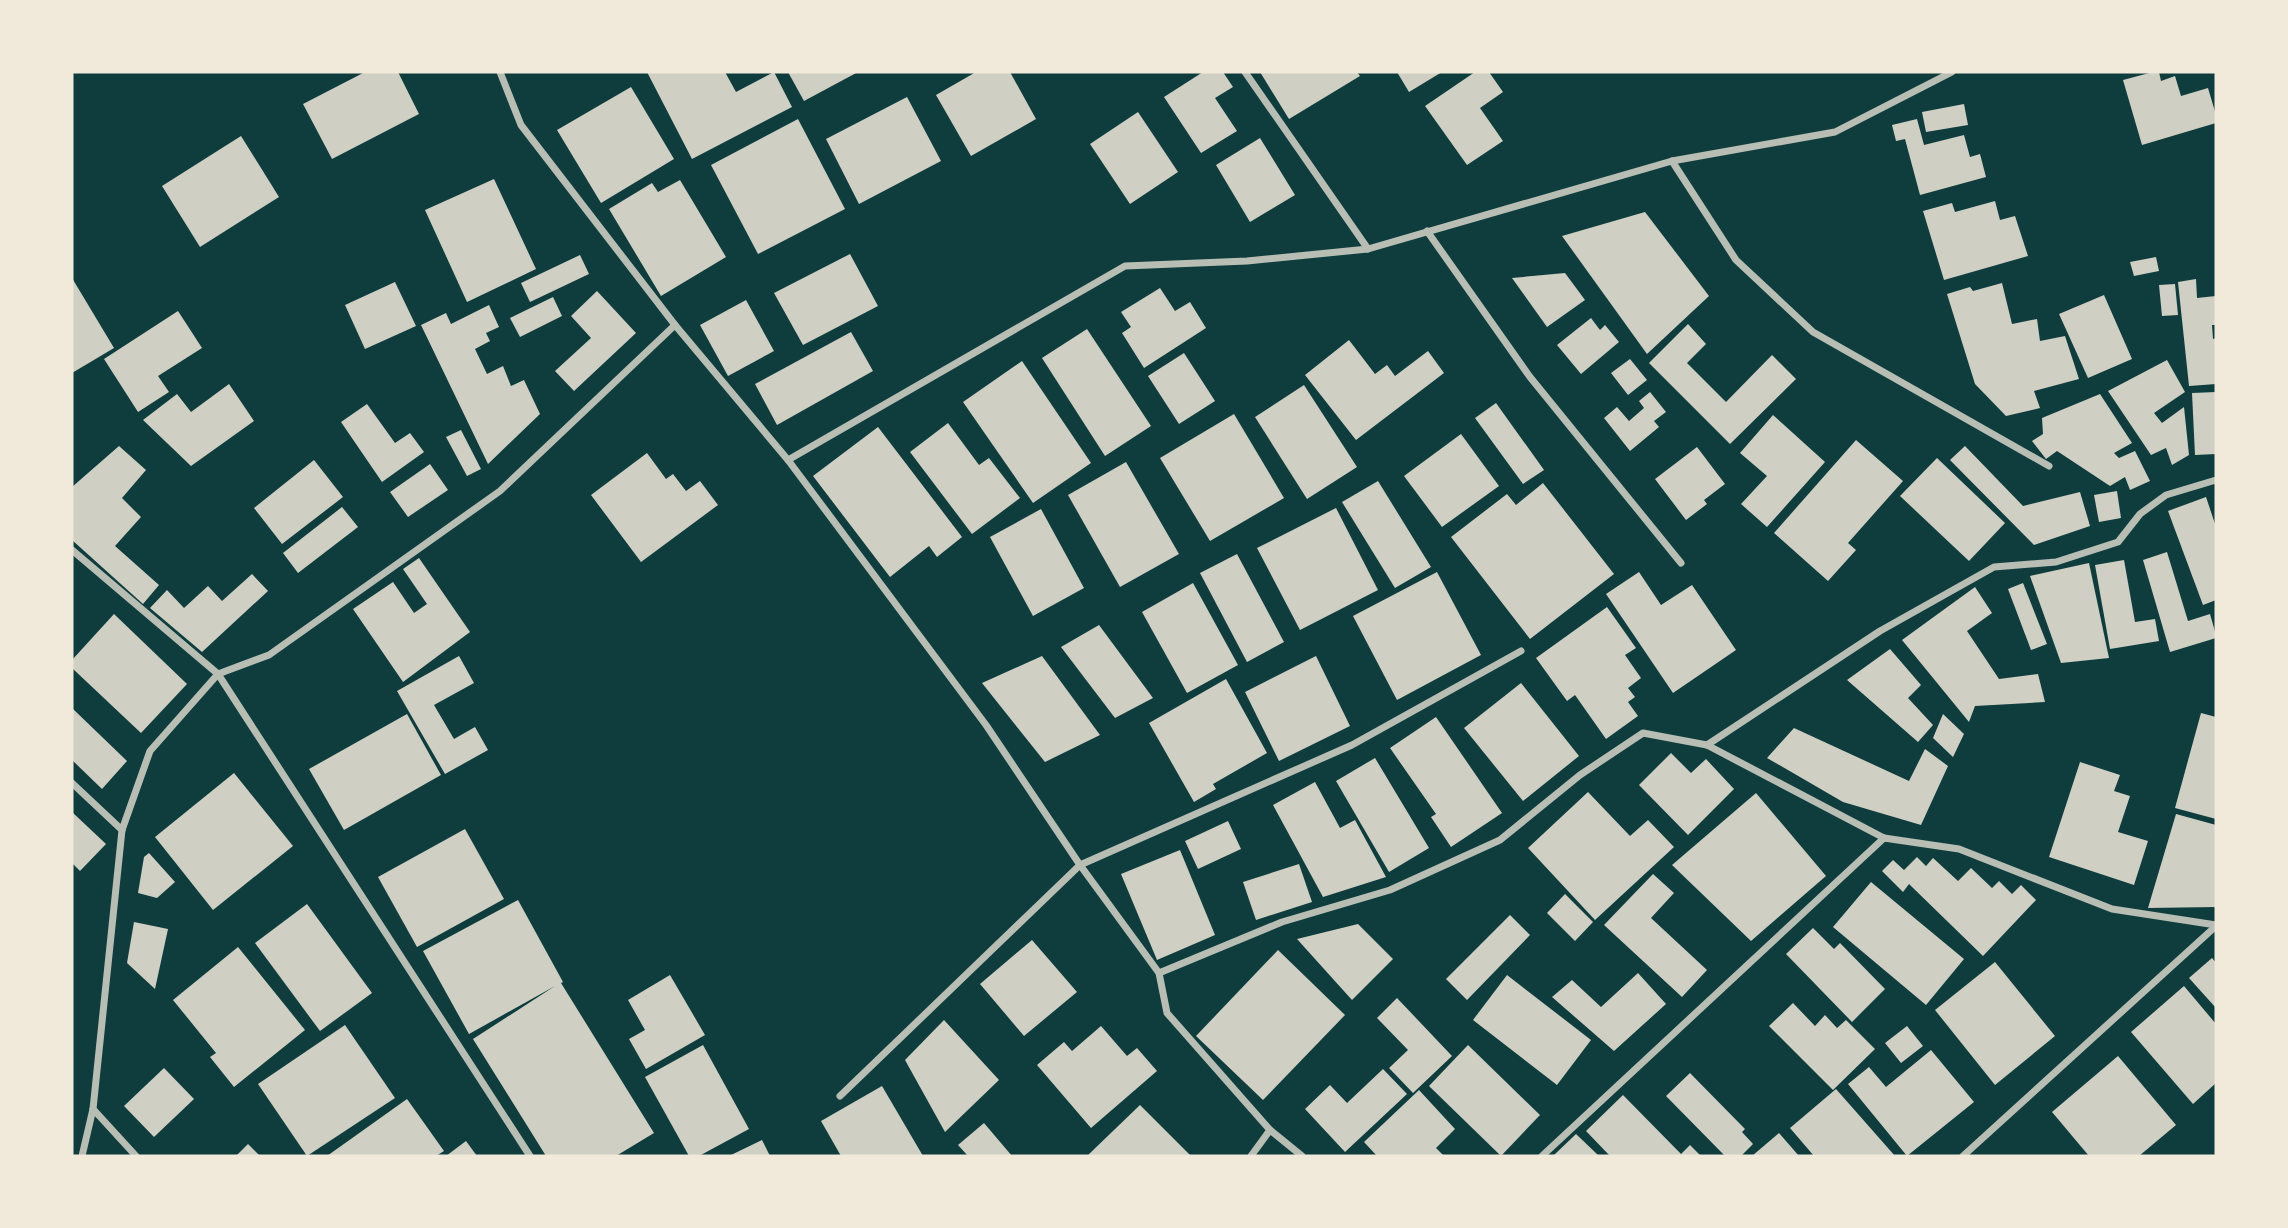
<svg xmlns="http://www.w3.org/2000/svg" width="2288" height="1228" viewBox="0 0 2288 1228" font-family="Commissioner,sans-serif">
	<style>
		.building { fill: #cfcfc3 }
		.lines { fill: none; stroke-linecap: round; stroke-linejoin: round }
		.minor { stroke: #b8beb3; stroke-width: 7 }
	</style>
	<rect width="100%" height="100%" fill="#0f3d3e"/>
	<g class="building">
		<polygon points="365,72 398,72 419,114 332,159 303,104"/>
		<polygon points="647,72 725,72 736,92 774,72 792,107 692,159"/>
		<polygon points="788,72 858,72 804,101"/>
		<polygon points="976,72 1010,72 1036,119 971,156 936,95"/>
		<polygon points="1203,72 1223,72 1233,87 1215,98 1237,131 1201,153 1164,97"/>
		<polygon points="1260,72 1357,72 1360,76 1289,119"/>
		<polygon points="1397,72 1442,72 1409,92"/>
		<polygon points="1475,72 1489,72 1503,92 1480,108 1503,141 1467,165 1425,106"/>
		<polygon points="2153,72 2159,72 2161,81 2175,76 2181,96 2208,88 2216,115 2216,123 2142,145 2123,80"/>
		<polygon points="631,87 674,159 601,203 557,130"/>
		<polygon points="907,97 941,161 859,204 826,139"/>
		<polygon points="1964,104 1968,125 1926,132 1922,112"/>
		<polygon points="1138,112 1178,172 1130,204 1090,144"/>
		<polygon points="798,119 845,209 758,254 711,165"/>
		<polygon points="1917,119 1924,145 1964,135 1970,157 1980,154 1986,177 1920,195 1905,139 1896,141 1892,125"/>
		<polygon points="241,136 279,197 200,247 162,186"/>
		<polygon points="1260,138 1295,195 1250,222 1216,165"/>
		<polygon points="494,179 536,269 467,302 425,210"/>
		<polygon points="680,180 726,257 661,296 609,209 652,183 658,192"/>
		<polygon points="1995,201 2000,220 2015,216 2028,256 1944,280 1923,211 1952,203 1955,212"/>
		<polygon points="1645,212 1709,296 1647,354 1562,236"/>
		<polygon points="850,254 878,306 803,345 774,293"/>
		<polygon points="580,255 589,274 530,302 521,283"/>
		<polygon points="2156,257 2159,271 2134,276 2130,262"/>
		<polygon points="1565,273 1585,300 1547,327 1512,278"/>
		<polygon points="72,278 114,348 72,373"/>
		<polygon points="2196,279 2197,298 2216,296 2216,325 2212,325 2213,339 2216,338 2216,384 2189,386 2178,282"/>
		<polygon points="395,282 416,326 365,349 345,305"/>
		<polygon points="2002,283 2012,324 2037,319 2040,341 2065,336 2079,379 2034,391 2040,408 2006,416 1975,384 1947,294 1970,287 1973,291"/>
		<polygon points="2175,284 2178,315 2162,316 2159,285"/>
		<polygon points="1160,288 1175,311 1190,302 1206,328 1144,368 1122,333 1131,327 1121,312"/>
		<polygon points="597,291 636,333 574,391 555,371 591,338 571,316"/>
		<polygon points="2104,295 2132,359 2088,378 2059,314"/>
		<polygon points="553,297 562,316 520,337 510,318"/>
		<polygon points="746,300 774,351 728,376 700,325"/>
		<polygon points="489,305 499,327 486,333 490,341 475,349 487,374 503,366 511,386 524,380 540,414 488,464 421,325 446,313 451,324"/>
		<polygon points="178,311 202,348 158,376 169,392 138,412 104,359"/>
		<polygon points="1591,318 1600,330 1605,325 1619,342 1581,374 1557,345"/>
		<polygon points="1688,324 1706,344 1687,363 1726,402 1772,355 1796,379 1730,444 1649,363"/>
		<polygon points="1087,329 1151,426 1105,456 1042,358"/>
		<polygon points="851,332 873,371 777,425 755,384"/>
		<polygon points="1349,340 1375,374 1387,365 1395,376 1428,351 1444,373 1356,440 1305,375"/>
		<polygon points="1184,353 1215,401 1179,424 1148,376"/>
		<polygon points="1630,359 1647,380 1628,395 1611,373"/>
		<polygon points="2167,360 2185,392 2154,413 2162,423 2184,407 2189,455 2172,465 2166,448 2151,455 2108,391"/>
		<polygon points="1022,361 1091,463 1033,503 963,402"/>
		<polygon points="229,384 254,421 191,466 143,420 177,394 191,412"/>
		<polygon points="1304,385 1357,467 1307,499 1255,417"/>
		<polygon points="1650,392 1666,412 1654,421 1659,427 1630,451 1604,418 1617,407 1629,421 1644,408 1639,401"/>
		<polygon points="2216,392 2216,454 2195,455 2192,393"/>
		<polygon points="2100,394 2132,443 2114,453 2119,458 2135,451 2150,481 2130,490 2125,477 2110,486 2057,451 2046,459 2032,441 2043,434 2042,418"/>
		<polygon points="1496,403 1544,470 1523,484 1475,418"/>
		<polygon points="367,404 395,443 410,433 424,452 382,482 341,422"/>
		<polygon points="1234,414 1284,498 1210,541 1160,458"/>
		<polygon points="1773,415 1825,462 1767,527 1741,504 1767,476 1740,453"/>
		<polygon points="948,423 979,465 989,458 1020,498 972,534 910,452"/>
		<polygon points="878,427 962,537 937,557 929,546 890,577 813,476"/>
		<polygon points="461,430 481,469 467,476 446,437"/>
		<polygon points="1461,434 1499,486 1442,527 1404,476"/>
		<polygon points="1856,440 1903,481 1848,543 1856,550 1828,581 1774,533"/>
		<polygon points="119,446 146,470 122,498 141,517 115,546 159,585 143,604 72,540 72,487"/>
		<polygon points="1965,446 2023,506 2080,492 2090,526 2034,545 1950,460"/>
		<polygon points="1697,447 1725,484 1704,500 1707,504 1686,520 1655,479"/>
		<polygon points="647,453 666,479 673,474 686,491 700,481 718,505 641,562 591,495"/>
		<polygon points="1937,458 2005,523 1969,561 1900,496"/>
		<polygon points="314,460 343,497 282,544 254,508"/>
		<polygon points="1126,462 1179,554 1120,587 1068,495"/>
		<polygon points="430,464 448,490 408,517 390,492"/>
		<polygon points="1378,481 1431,567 1395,588 1342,502"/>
		<polygon points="1543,483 1614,574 1530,639 1451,537 1507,494 1516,505"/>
		<polygon points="2117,491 2121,518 2099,522 2094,495"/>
		<polygon points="2206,497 2216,527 2216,600 2203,605 2168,511"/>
		<polygon points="342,507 358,527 298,573 283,553"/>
		<polygon points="1336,508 1378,590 1300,630 1257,548"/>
		<polygon points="1041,509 1084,588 1033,616 990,537"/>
		<polygon points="2167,552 2188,621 2210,614 2216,635 2216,638 2170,652 2143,560"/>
		<polygon points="1237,554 1284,642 1247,662 1200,573"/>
		<polygon points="419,558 470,632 403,682 353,609 393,582 414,613 427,604 403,569"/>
		<polygon points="2124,560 2135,622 2155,619 2159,641 2110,649 2095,565"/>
		<polygon points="2089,563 2109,658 2061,663 2030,576"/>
		<polygon points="1437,572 1481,655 1397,700 1353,616"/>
		<polygon points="1639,572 1661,605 1692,585 1736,650 1673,693 1606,594"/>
		<polygon points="252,574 268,591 202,652 150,608 167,590 184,608 208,586 222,601"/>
		<polygon points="1193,583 1238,665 1187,693 1142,612"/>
		<polygon points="2023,583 2047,644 2031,650 2008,589"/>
		<polygon points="1975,587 1992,613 1967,631 1999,679 2038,674 2045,702 1975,706 1969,722 1902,640"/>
		<polygon points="1607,607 1636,648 1625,655 1641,678 1628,688 1635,697 1628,702 1638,716 1606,739 1575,695 1567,701 1536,658"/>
		<polygon points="114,614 187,684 141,733 72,668 72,660"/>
		<polygon points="1099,625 1153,698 1115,718 1061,647"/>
		<polygon points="1890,649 1921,685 1908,698 1933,725 1918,742 1847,680"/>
		<polygon points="459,656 474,683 434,705 454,739 475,727 488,750 445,774 397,691"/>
		<polygon points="1042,656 1100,735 1045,762 982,683"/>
		<polygon points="1316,656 1350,726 1279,761 1245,692"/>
		<polygon points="1226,679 1267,753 1213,784 1216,789 1194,802 1149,723"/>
		<polygon points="1521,683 1579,756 1523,801 1464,728"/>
		<polygon points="72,708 127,761 102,789 72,760"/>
		<polygon points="2201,713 2216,717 2216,819 2175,808"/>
		<polygon points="407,714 441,775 344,830 309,769"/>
		<polygon points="1943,714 1964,734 1953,757 1933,738"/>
		<polygon points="1436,717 1502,813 1451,847 1431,817 1436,814 1390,748"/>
		<polygon points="1794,728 1909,781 1925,749 1948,766 1921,825 1843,802 1767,758"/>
		<polygon points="1671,753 1691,773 1706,759 1734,789 1688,835 1639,785"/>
		<polygon points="1375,758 1429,848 1389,872 1336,781"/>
		<polygon points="2080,762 2120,775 2114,791 2130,796 2118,832 2148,841 2134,885 2049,857"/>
		<polygon points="234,773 293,846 213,910 155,837"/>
		<polygon points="1315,782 1340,828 1355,820 1386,877 1323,897 1273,805"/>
		<polygon points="1588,792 1630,836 1648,820 1674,847 1595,920 1528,848"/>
		<polygon points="1756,793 1826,876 1751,941 1672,865"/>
		<polygon points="72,812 106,844 80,871 72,863"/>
		<polygon points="2176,814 2216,825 2216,907 2148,908"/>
		<polygon points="1228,821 1241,849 1198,869 1185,841"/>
		<polygon points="465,829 504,899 417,947 378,877"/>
		<polygon points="1180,850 1215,935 1157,960 1121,874"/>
		<polygon points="149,853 175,882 157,898 138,893 144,857"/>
		<polygon points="1917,857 1926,866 1933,858 1958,881 1971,868 1992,888 1999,881 2012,894 2021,885 2036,900 1983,956 1909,884 1903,892 1882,871 1893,860 1904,870"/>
		<polygon points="1299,864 1312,902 1256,920 1243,882"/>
		<polygon points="1653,874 1674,893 1651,918 1707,970 1682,997 1604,925"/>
		<polygon points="1871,882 1964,959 1926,1005 1833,927"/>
		<polygon points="1565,894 1593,922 1575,941 1547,913"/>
		<polygon points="518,900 563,982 561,983 654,1133 616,1156 546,1156 473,1039 555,986 469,1034 423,951"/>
		<polygon points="307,904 372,993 320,1031 255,943"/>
		<polygon points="1510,915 1530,935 1467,1000 1446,979"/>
		<polygon points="134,922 168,929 155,989 127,963"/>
		<polygon points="1358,924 1393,959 1352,1000 1297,939"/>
		<polygon points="1813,928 1834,949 1840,943 1885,989 1852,1022 1786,954"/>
		<polygon points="1032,940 1077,992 1024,1036 980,984"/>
		<polygon points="238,947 305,1030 234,1087 210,1057 216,1053 173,1000"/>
		<polygon points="1278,950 1345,1015 1263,1100 1196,1036"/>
		<polygon points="2212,958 2216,963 2216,1008 2189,978"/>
		<polygon points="1995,962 2055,1036 1995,1085 1935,1010"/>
		<polygon points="1638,973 1666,1004 1614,1051 1552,997 1572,980 1601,1007"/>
		<polygon points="670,975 705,1035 646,1069 629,1039 645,1030 628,1000"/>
		<polygon points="1507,975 1591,1040 1557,1085 1473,1020"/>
		<polygon points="2184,986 2216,1024 2216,1083 2193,1104 2131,1032"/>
		<polygon points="1397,998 1452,1056 1413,1093 1389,1068 1408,1050 1377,1018"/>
		<polygon points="1793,1003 1815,1026 1825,1015 1837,1028 1846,1020 1875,1049 1833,1090 1769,1026"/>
		<polygon points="944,1020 999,1080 945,1132 905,1060"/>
		<polygon points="345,1025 395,1098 307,1156 258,1084"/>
		<polygon points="1101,1026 1127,1056 1137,1048 1157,1071 1091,1128 1037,1065 1064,1042 1072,1051"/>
		<polygon points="1907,1026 1923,1046 1901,1063 1885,1043"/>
		<polygon points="703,1045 749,1129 699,1156 689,1156 645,1077"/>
		<polygon points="1468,1045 1540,1115 1501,1156 1429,1086"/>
		<polygon points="1931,1050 1974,1102 1907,1156 1848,1084 1869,1067 1886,1087"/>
		<polygon points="2118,1056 2176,1125 2139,1156 2089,1156 2052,1112"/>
		<polygon points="164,1068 194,1099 154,1137 124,1106"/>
		<polygon points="1383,1069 1407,1094 1345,1152 1305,1109 1330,1085 1347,1103"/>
		<polygon points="1690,1073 1745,1129 1742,1132 1753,1144 1741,1156 1725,1156 1666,1096"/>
		<polygon points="882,1086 923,1156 841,1156 821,1121"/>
		<polygon points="1836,1089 1895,1156 1814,1156 1790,1128"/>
		<polygon points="1419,1090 1455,1129 1436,1148 1444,1156 1377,1156 1364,1142"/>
		<polygon points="1623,1095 1681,1154 1690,1145 1701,1156 1610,1156 1586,1131"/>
		<polygon points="407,1099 444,1151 436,1156 327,1156"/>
		<polygon points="1140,1105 1191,1156 1087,1156"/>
		<polygon points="984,1123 1012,1156 968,1156 958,1145"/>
		<polygon points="1779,1133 1799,1156 1752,1156"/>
		<polygon points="1576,1134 1599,1156 1553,1156"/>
		<polygon points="762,1140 770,1156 729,1156"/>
		<polygon points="466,1141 477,1156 446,1156"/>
		<polygon points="248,1144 260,1156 236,1156"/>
	</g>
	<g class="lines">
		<g class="minor">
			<polyline points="500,72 521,125 675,325 788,460 986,725 1080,865 1159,973 1167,1013 1270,1130 1302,1156"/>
			<polyline points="1245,72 1368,249"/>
			<polyline points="1672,161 1736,260 1813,332 2049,466"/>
			<polyline points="1427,231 1530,377 1681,563"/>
			<polyline points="788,460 1125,266 1247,261 1368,249 1672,161 1835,132 1952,72"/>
			<polyline points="72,550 218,674 530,1156"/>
			<polyline points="1707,745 1880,631 1994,567 2056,562 2118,542 2140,514 2166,495 2216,480"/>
			<polyline points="72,783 122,830"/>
			<polyline points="1159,973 1282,922 1390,890 1500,840 1580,775 1643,733 1707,745 1884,838 1959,849 2112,909 2216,925"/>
			<polyline points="840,1096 1080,865 1352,745 1521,651"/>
			<polyline points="93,1109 136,1156"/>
			<polyline points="82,1156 93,1109 122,830 150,751 218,674 269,655 500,491 675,325"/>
			<polyline points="1251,1156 1270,1130"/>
			<polyline points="1542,1156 1884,838"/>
			<polyline points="1963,1156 2216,926"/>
		</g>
	</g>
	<rect width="2288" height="1228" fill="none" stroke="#f1e9da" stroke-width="147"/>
</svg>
